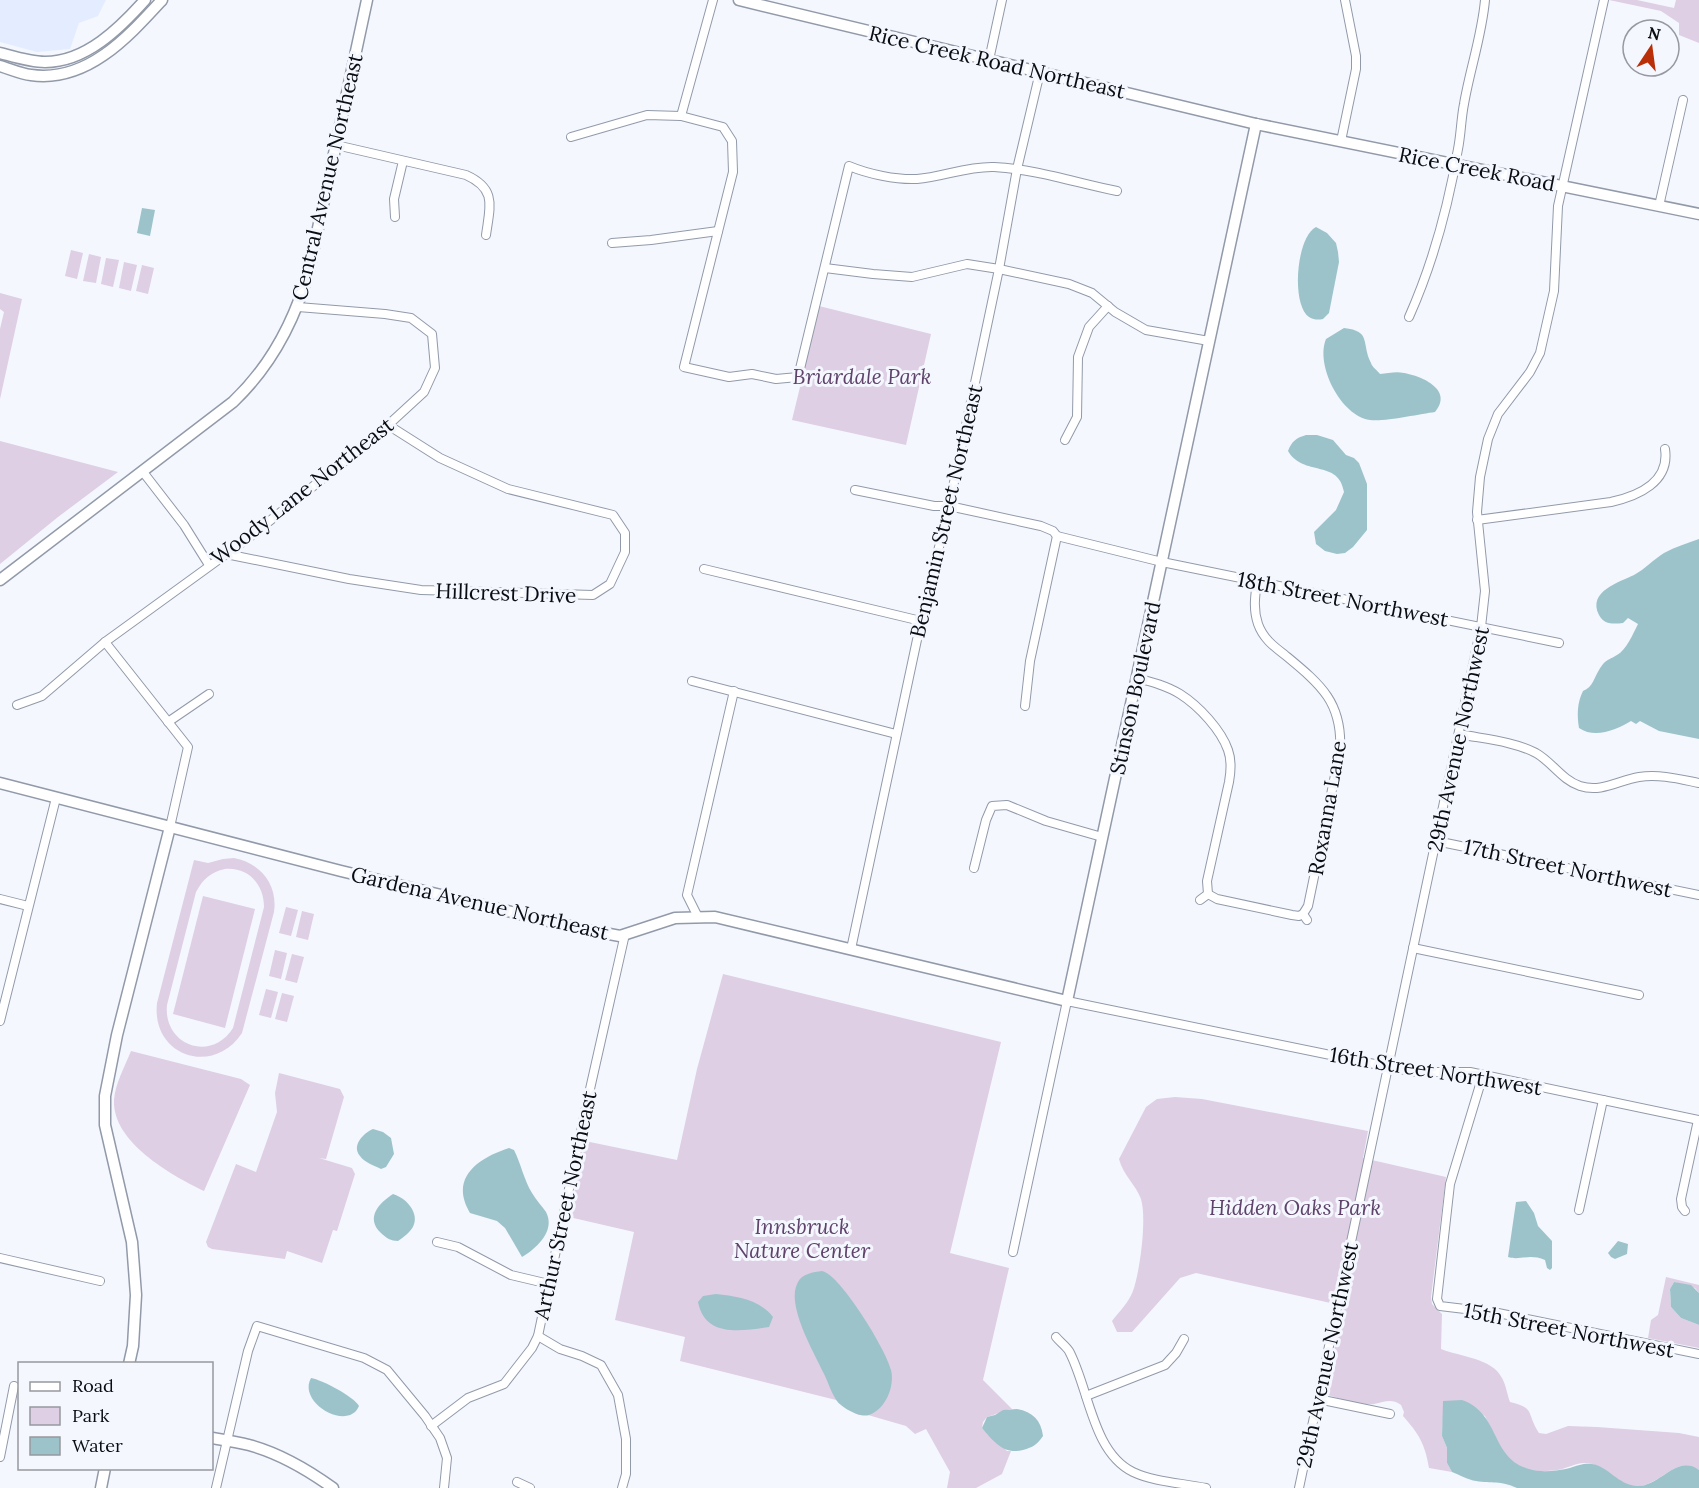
<svg xmlns="http://www.w3.org/2000/svg" width="1699" height="1488" viewBox="0 0 1699 1488" font-family="Lora,serif">
	<style>
		.built { fill: #e3edff }
		.green { fill: #decfe4; fill-rule: evenodd }
		.water { fill: #9dc3ca }
		.lines { fill: none; stroke-linecap: round; stroke-linejoin: round }
		.street-casing { stroke: #929aa9; stroke-width: 10 }
		.secondary-casing { stroke: #929aa9; stroke-width: 13 }
		.street { stroke: #fff; stroke-width: 8 }
		.secondary { stroke: #fff; stroke-width: 10 }
		.labels { text-anchor: middle; dominant-baseline: central; stroke-width: 6; stroke-linejoin: round; paint-order: stroke }
		.street-label { font-size: 21px; fill: #090c11; stroke: #f4f7fe }
		.park-label { font-size: 21px; font-style: italic; fill: #5e426a; stroke: #f4f7fe }
	</style>
	<rect width="100%" height="100%" fill="#f4f7fe"/>
	<polygon class="built" points="0,0 106,0 98,16 79,23 70,49 37,52 0,42"/>
	<g class="green">
		<polygon points="1609,0 1637,0 1674,8 1676,0 1699,0 1699,43 1679,35 1679,23 1661,11"/>
		<polygon points="71,250 83,253 77,279 65,276"/>
		<polygon points="89,254 101,257 96,283 83,281"/>
		<polygon points="106,258 119,260 113,287 101,284"/>
		<polygon points="124,262 137,265 131,291 119,288"/>
		<polygon points="142,265 154,268 148,294 136,291"/>
		<polygon points="0,293 22,299 0,399 0,329 4,312 0,309"/>
		<polygon points="819,306 931,334 906,445 792,420 800,387 798,382 802,377"/>
		<polygon points="0,441 118,472 58,517 0,564"/>
		<path d="M234,858C261,863 278,885 274,912L242,1033C213,1077 151,1056 157,1003L194,860L208,863L223,859ZM225,869C248,867 264,884 264,907L233,1028C211,1063 163,1045 167,1005L196,892C203,879 211,872 225,869Z"/>
		<polygon points="203,896 255,909 225,1028 173,1014"/>
		<polygon points="286,907 298,910 291,936 279,933"/>
		<polygon points="302,911 314,914 308,940 296,937"/>
		<polygon points="275,950 287,953 281,979 269,976"/>
		<polygon points="292,954 304,957 297,983 285,980"/>
		<path d="M723,974L1001,1042L950,1253L1009,1268L983,1380L1012,1409C1002,1410 996,1415 987,1417L983,1422L982,1428L1007,1451H1011L1002,1474L976,1488H947L950,1472L926,1429L915,1434L906,1426L868,1415H859L836,1400L680,1361L685,1337L615,1320L634,1232L569,1217L585,1141L677,1160L697,1069Z"/>
		<polygon points="266,989 278,992 271,1018 259,1015"/>
		<polygon points="282,993 294,996 287,1022 275,1019"/>
		<path d="M131,1051L241,1079L250,1085L204,1191C171,1175 112,1142 114,1100C115,1084 125,1066 131,1051Z"/>
		<polygon points="279,1073 340,1089 344,1097 326,1159 319,1158 352,1168 355,1174 337,1231 333,1230 322,1263 287,1251 285,1259 212,1249 208,1247 206,1242 236,1164 256,1172 277,1112 275,1093"/>
		<path d="M1175,1097L1202,1099L1368,1131L1363,1158L1446,1177L1431,1297L1432,1304L1442,1314L1441,1349C1461,1357 1492,1358 1502,1378C1506,1385 1507,1394 1510,1402C1536,1408 1526,1413 1539,1433L1546,1434L1568,1426L1597,1427L1679,1433L1699,1437V1470C1678,1453 1660,1486 1637,1486C1616,1486 1605,1462 1584,1463C1575,1463 1566,1469 1557,1470C1543,1472 1524,1472 1513,1463C1502,1455 1491,1428 1485,1416L1444,1401L1442,1436L1447,1448V1463L1452,1472L1429,1468C1425,1444 1419,1434 1403,1416L1404,1412L1401,1405C1391,1398 1385,1402 1374,1404C1367,1406 1334,1398 1326,1394L1325,1391L1344,1306L1196,1273L1180,1278L1132,1332H1117L1112,1321C1119,1312 1129,1302 1133,1291C1140,1271 1147,1219 1141,1199C1136,1185 1123,1175 1119,1159L1146,1107L1157,1099Z"/>
		<polygon points="1666,1277 1699,1285 1699,1293 1695,1288 1674,1282 1670,1289 1671,1307 1681,1318 1699,1325 1699,1348 1648,1338 1651,1320 1658,1315"/>
	</g>
	<g class="water">
		<polygon points="142,208 155,210 150,236 137,233"/>
		<path d="M1316,227L1327,233L1336,243L1338,252L1339,262L1329,313L1323,319C1318,320 1314,320 1309,317C1291,305 1296,237 1316,227Z"/>
		<path d="M1344,328C1372,331 1361,343 1371,363C1372,367 1377,370 1380,374C1388,373 1397,371 1404,373C1422,376 1454,390 1435,412C1420,414 1384,422 1370,420C1341,416 1315,365 1326,339Z"/>
		<path d="M1306,435H1317L1333,440L1346,455L1354,458L1359,463L1367,484V530L1353,547L1345,553L1337,554L1325,551L1316,544L1314,532L1336,510L1344,492C1339,459 1303,477 1288,451C1292,441 1296,438 1306,435Z"/>
		<path d="M1699,539V739L1659,731L1640,721L1636,724L1631,721C1616,730 1595,739 1579,728C1577,715 1577,703 1583,691C1593,687 1594,678 1599,670C1606,659 1607,661 1617,655C1626,650 1633,634 1638,624L1628,618L1623,623C1614,624 1604,625 1599,615C1587,591 1620,582 1634,575C1645,569 1654,559 1664,553C1675,547 1688,543 1699,539Z"/>
		<path d="M373,1129L383,1132L391,1138L394,1154L386,1167L381,1169C375,1166 364,1162 360,1156C351,1145 364,1133 373,1129Z"/>
		<path d="M509,1148L514,1150C521,1164 524,1180 532,1193C536,1200 542,1206 546,1212C556,1231 536,1249 522,1257L505,1228L497,1221L470,1213C449,1178 478,1158 509,1148Z"/>
		<path d="M393,1194C402,1197 408,1202 412,1209C420,1224 410,1233 398,1241C391,1241 386,1238 381,1233C365,1218 379,1203 393,1194Z"/>
		<path d="M1526,1201L1534,1213L1538,1226L1552,1241V1268L1550,1270L1547,1268L1545,1260C1529,1253 1520,1261 1508,1257L1516,1202Z"/>
		<polygon points="1618,1241 1628,1244 1627,1254 1615,1259 1611,1257 1608,1253"/>
		<path d="M822,1271C840,1274 887,1351 891,1370C895,1386 886,1409 869,1415C860,1418 842,1408 837,1401C831,1393 828,1381 823,1372C814,1352 785,1304 798,1282C802,1274 813,1272 822,1271Z"/>
		<polygon points="1674,1282 1691,1285 1699,1293 1699,1325 1681,1318 1671,1307 1670,1289"/>
		<path d="M716,1294C737,1296 760,1300 773,1317L769,1327C742,1331 705,1338 698,1302L703,1296Z"/>
		<path d="M311,1378C322,1380 353,1396 359,1406C348,1432 297,1403 311,1378Z"/>
		<path d="M1462,1400C1501,1414 1490,1458 1529,1469C1541,1473 1558,1471 1570,1468C1579,1465 1584,1463 1592,1464C1608,1466 1618,1485 1637,1486C1660,1487 1677,1453 1699,1470V1488H1517C1500,1480 1492,1484 1476,1481C1468,1480 1460,1475 1452,1472L1447,1463V1448L1442,1436L1443,1401Z"/>
		<path d="M1017,1409C1033,1412 1041,1420 1043,1436C1037,1445 1033,1447 1023,1450C1004,1455 994,1442 982,1428L987,1417L995,1415L1003,1410Z"/>
	</g>
	<g class="lines">
		<defs>
			<g id="street">
				<polyline points="989,60 1002,0"/>
				<polyline points="681,116 713,0"/>
				<path d="M571,137L647,115L681,116L723,127L732,141L733,172L684,367L729,377L752,374L776,379L798,377L849,166C868,174 896,180 917,179C943,177 967,166 994,167C1035,169 1077,183 1117,191"/>
				<polyline points="1341,141 1356,69 1356,56 1345,0"/>
				<path d="M336,145L466,175C497,189 490,206 486,235"/>
				<polyline points="1659,206 1683,100"/>
				<polyline points="395,217 394,199 403,161"/>
				<polyline points="612,243 651,240 718,231"/>
				<polyline points="825,268 873,274 912,277 967,264 999,269 1069,284 1092,293 1115,312 1146,330 1209,341"/>
				<path d="M1409,317C1433,263 1448,208 1458,149C1461,134 1461,119 1464,104C1470,69 1482,35 1485,0"/>
				<polyline points="1065,440 1077,417 1078,357 1089,327 1108,306"/>
				<polyline points="143,472 184,525 209,565"/>
				<polyline points="855,490 934,506 949,506 1041,526 1053,531 1057,536 1162,562 1559,643"/>
				<path d="M1477,520L1611,502C1638,496 1670,482 1665,449"/>
				<polyline points="226,554 349,579 421,590 593,595 610,584 625,552 625,533 613,515 508,489 440,458 388,425"/>
				<polyline points="704,569 921,621"/>
				<path d="M1257,582C1255,596 1253,609 1258,624C1263,638 1273,646 1285,655C1320,684 1343,702 1340,751L1308,906L1303,914L1307,920"/>
				<polyline points="105,642 188,747 170,827"/>
				<path d="M1137,678C1152,682 1167,686 1180,694C1199,706 1221,730 1228,750C1232,761 1231,771 1229,782L1207,881L1208,894L1200,900"/>
				<polyline points="692,681 896,734"/>
				<polyline points="17,705 42,696 105,642 247,539 375,437 424,392 435,368 432,334 411,318 385,314 298,307"/>
				<polyline points="1025,706 1030,661 1057,536"/>
				<polyline points="168,722 209,694"/>
				<path d="M1459,734C1484,739 1513,741 1536,753C1552,762 1562,780 1580,786C1602,793 1619,780 1639,777C1660,774 1679,779 1699,783"/>
				<polyline points="1436,841 1699,895"/>
				<polyline points="974,868 986,820 992,806 1007,805 1046,821 1102,837"/>
				<polyline points="1208,894 1217,899 1292,915 1299,916 1303,914"/>
				<polyline points="0,899 28,906"/>
				<polyline points="698,917 687,895 734,691"/>
				<polyline points="1413,948 1639,995"/>
				<polyline points="851,949 921,621 949,506 999,269 1017,169 1040,72"/>
				<polyline points="0,1021 56,798"/>
				<polyline points="1483,1075 1450,1184 1437,1299 1440,1306 1498,1313 1699,1354"/>
				<polyline points="1579,1210 1603,1100"/>
				<polyline points="1685,1211 1682,1207 1681,1199 1698,1120"/>
				<polyline points="437,1242 458,1247 511,1275 549,1284"/>
				<polyline points="1013,1252 1067,1001 1389,1067 1416,1072 1470,1072 1699,1120"/>
				<polyline points="0,1258 100,1281"/>
				<polyline points="538,1336 560,1349 582,1356 601,1365 618,1395 626,1439 626,1474 622,1488"/>
				<path d="M1056,1337C1060,1342 1066,1346 1069,1351C1089,1388 1092,1452 1133,1472C1154,1482 1182,1483 1206,1488"/>
				<polyline points="1086,1396 1165,1365 1176,1353 1184,1339"/>
				<polyline points="1318,1399 1390,1414"/>
				<polyline points="431,1426 468,1398 504,1384 532,1348 538,1336 590,1089 625,934"/>
				<polyline points="0,1457 14,1386"/>
				<polyline points="517,1482 530,1488"/>
				<polyline points="216,1488 248,1351 257,1326 364,1358 387,1370 425,1416 440,1438 447,1458 444,1488"/>
				<polyline points="1299,1488 1481,627 1485,591 1477,512 1480,477 1488,439 1498,414 1530,372 1540,353 1554,291 1558,206 1604,0"/>
			</g>
			<g id="secondary">
				<polyline points="739,0 1256,124 1699,214"/>
				<path d="M0,53C15,57 30,62 45,62C86,62 120,28 145,0"/>
				<path d="M0,66C10,69 21,74 31,75C87,83 128,37 162,0"/>
				<path d="M0,580L233,402C271,366 295,320 309,270L367,0"/>
				<polyline points="0,783 341,871 582,929 620,936 675,918 715,917 1067,1001 1256,124"/>
				<polyline points="129,1364 133,1346 136,1295 132,1242 105,1125 105,1096 117,1035 170,827"/>
				<path d="M212,1438C224,1440 237,1442 249,1445C279,1453 308,1470 333,1488"/>
				<polyline points="101,1488 105,1468"/>
			</g>
		</defs>
		<use href="#street" class="street-casing"/>
		<use href="#secondary" class="secondary-casing"/>
		<use href="#street" class="street"/>
		<use href="#secondary" class="secondary"/>
	</g>
	<g class="labels">
		<g class="street-label">
			<text transform="translate(997 62) rotate(13)">Rice Creek Road Northeast</text>
			<text transform="translate(1477 169) rotate(11)">Rice Creek Road</text>
			<text transform="translate(327 177) rotate(-77)">Central Avenue Northeast</text>
			<text transform="translate(302 491) rotate(-38)">Woody Lane Northeast</text>
			<text transform="translate(946 511) rotate(-77)">Benjamin Street Northeast</text>
			<text transform="translate(506 593) rotate(2)">Hillcrest Drive</text>
			<text transform="translate(1343 599) rotate(11)">18th Street Northwest</text>
			<text transform="translate(1135 688) rotate(-78)">Stinson Boulevard</text>
			<text transform="translate(1458 739) rotate(-78)">29th Avenue Northwest</text>
			<text transform="translate(1327 808) rotate(-80)">Roxanna Lane</text>
			<text transform="translate(1568 868) rotate(12)">17th Street Northwest</text>
			<text transform="translate(480 903) rotate(13)">Gardena Avenue Northeast</text>
			<text transform="translate(1436 1071) rotate(9)">16th Street Northwest</text>
			<text transform="translate(565 1205) rotate(-78)">Arthur Street Northeast</text>
			<text transform="translate(1569 1330) rotate(11)">15th Street Northwest</text>
			<text transform="translate(1327 1355) rotate(-78)">29th Avenue Northwest</text>
		</g>
		<g class="park-label">
			<text x="862" y="376">Briardale Park</text>
			<text x="1295" y="1207">Hidden Oaks Park</text>
			<text x="802" y="1226">Innsbruck<tspan x="802" dy="24">Nature Center</tspan></text>
		</g>
	</g>
	<rect x="18" y="1362" width="195" height="108" fill="#f4f7fe" stroke="#96999f" stroke-width="1.5"/>
	<rect x="30" y="1382" width="30" height="9" fill="#ffffff" stroke="#96999f" stroke-width="1.5"/>
	<text x="72" y="1392" font-size="18" fill="#090c11">Road</text>
	<rect x="30" y="1407" width="30" height="18" fill="#decfe4" stroke="#96999f" stroke-width="1.5"/>
	<text x="72" y="1422" font-size="18" fill="#090c11">Park</text>
	<rect x="30" y="1437" width="30" height="18" fill="#9dc3ca" stroke="#96999f" stroke-width="1.5"/>
	<text x="72" y="1452" font-size="18" fill="#090c11">Water</text>
	<g transform="translate(1651 48) rotate(13)"><circle r="28" fill="#f4f7fe" stroke="#96999f" stroke-width="1.5"/>
	<path d="M0-4.5L10 22L0 15L-10 22Z" fill="#b92f08"/>
	<text y="-9" font-size="16" font-weight="bold" text-anchor="middle" fill="#090c11">N</text>
	</g>
</svg>
